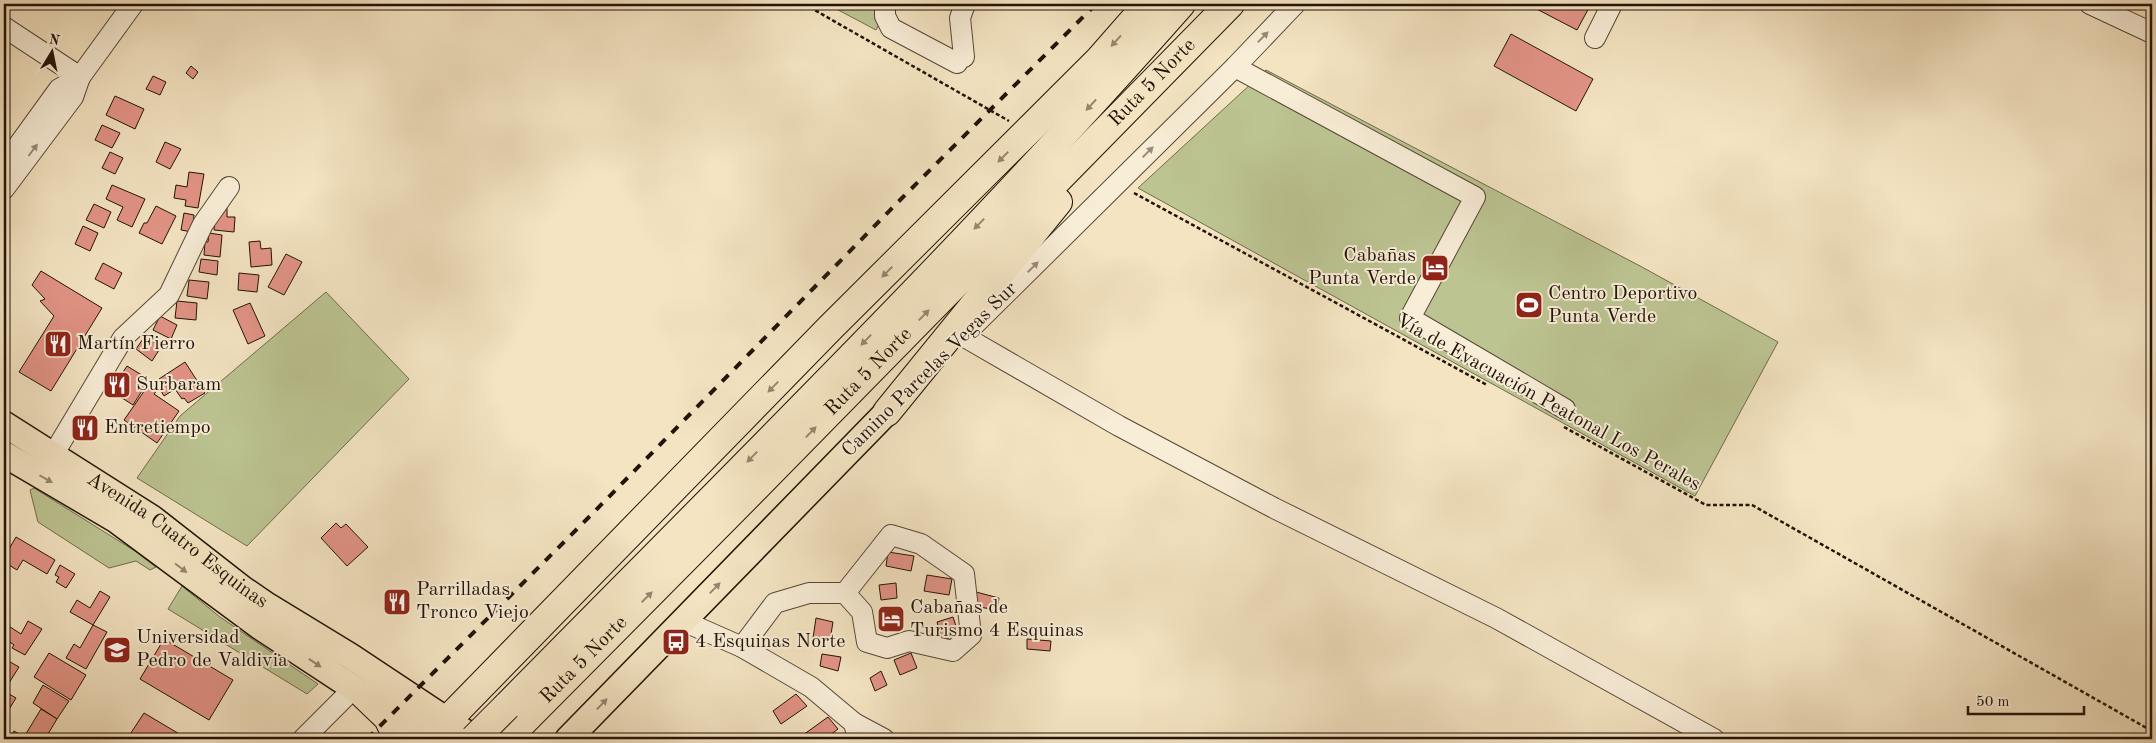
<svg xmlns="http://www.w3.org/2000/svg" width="2156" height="743" viewBox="0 0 2156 743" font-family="'Old Standard TT',serif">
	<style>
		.green { fill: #bcc492; stroke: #6f6c4c }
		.building { fill: #e39486; stroke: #221307 }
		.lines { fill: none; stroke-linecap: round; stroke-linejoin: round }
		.minor-casing { stroke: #564736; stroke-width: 22 }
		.major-casing { stroke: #221307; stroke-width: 28 }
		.highway-casing { stroke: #221307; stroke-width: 30 }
		.path { stroke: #221307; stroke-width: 2.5; stroke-dasharray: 4 2.5; stroke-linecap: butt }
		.minor { stroke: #f8edd7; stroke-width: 20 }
		.major { stroke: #f4e4c2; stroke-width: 25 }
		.highway { stroke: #f4e4c2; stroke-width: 28 }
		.rail { stroke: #221307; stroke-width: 4; stroke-dasharray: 9 9; stroke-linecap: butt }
		.highway-bridge-casing { stroke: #221307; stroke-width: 30; stroke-linecap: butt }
		.highway-bridge { stroke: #f4e4c2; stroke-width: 28 }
		.oneway { fill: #988b79 }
		.oneway2 { fill: #96866e }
		.labels { text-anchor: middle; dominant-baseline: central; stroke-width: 4; stroke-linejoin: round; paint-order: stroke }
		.street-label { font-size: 20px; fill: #221307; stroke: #f8edd7 }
		.poi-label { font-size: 20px; fill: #221307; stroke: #f8edd7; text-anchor: start }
	</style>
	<rect width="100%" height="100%" fill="#f4e4c2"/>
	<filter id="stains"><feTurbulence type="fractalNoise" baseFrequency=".004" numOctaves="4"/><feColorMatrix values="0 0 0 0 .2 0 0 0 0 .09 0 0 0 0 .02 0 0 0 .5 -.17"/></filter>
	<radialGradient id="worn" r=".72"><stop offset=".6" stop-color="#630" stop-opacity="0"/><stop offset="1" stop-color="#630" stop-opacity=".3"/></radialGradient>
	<g class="green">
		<polygon points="827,4 890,4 876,30"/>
		<polygon points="1266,70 1642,267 1778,342 1695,496 1138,188"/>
		<polygon points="326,292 409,379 247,546 137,478 180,416"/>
		<polygon points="34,488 135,551 156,567 150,570 136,561 109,568 38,522 30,490"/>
		<polygon points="182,586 220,617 318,684 307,694 168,609"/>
	</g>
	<g class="building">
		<polygon points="1527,4 1591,4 1577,30"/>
		<polygon points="1511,34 1593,79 1576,111 1494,66"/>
		<polygon points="191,66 198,72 193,79 186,73"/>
		<polygon points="153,76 166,82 160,95 146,89"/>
		<polygon points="115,96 144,109 135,129 106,115"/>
		<polygon points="102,125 120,133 112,148 95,140"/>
		<polygon points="165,142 181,149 170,169 156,162"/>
		<polygon points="110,152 123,158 115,174 102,168"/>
		<polygon points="189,172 204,174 198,208 185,206 186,200 174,198 176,185 187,187"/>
		<polygon points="112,185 145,199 132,227 117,220 123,207 106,199"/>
		<polygon points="94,204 111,212 104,228 86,220"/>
		<polygon points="156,206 176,216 162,244 139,233 144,223 147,223"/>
		<polygon points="219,207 227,208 227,217 235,217 234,232 214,230 215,216"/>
		<polygon points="184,213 194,215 192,232 181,230"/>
		<polygon points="83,226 98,233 90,251 75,244"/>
		<polygon points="209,233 222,235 220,257 204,255 205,242 208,242"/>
		<polygon points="260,241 261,249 271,248 272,265 251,267 249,242"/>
		<polygon points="286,254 302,262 284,295 268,287"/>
		<polygon points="201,259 218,261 217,275 199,272"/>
		<polygon points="103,263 122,273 114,289 95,279"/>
		<polygon points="41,271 102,308 51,391 19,372 54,316 40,301 45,299 32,285"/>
		<polygon points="239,273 259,275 257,292 238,290"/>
		<polygon points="189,280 209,282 207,299 187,296"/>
		<polygon points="177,301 197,303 196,320 175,318"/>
		<polygon points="250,303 265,336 248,344 233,310"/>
		<polygon points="160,316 177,325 171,339 153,330"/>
		<polygon points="145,336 161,347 152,361 136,349"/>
		<polygon points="185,362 205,393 188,403 184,398 182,399 175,389 164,396 157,384 161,381 159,379"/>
		<polygon points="127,366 145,377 143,381 147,383 133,405 105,387 115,371 121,375"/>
		<polygon points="152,386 158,389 154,394 179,411 157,443 124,420 147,387 150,389"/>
		<polygon points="336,523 341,528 346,524 368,547 347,566 321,538"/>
		<polygon points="16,537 55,560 47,574 23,560 17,570 4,562 4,553 7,548 9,549"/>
		<polygon points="888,552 914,556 911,571 886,566"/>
		<polygon points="60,565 75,574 66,588 56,582 59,577 55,575"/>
		<polygon points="927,575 952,579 949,595 924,591"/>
		<polygon points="896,583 897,598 881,600 879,585"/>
		<polygon points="100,591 110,597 93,625 70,612 77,600 90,608"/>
		<polygon points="976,592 999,598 997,610 973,606"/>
		<polygon points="953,617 959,635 942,640 937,622"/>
		<polygon points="816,618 833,622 830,640 813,638"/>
		<polygon points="28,621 42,629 25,655 12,648 14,645 4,638 4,623 21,634"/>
		<polygon points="93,625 107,632 86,669 66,658 74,644 80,648"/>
		<polygon points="164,639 233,680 209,720 140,679"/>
		<polygon points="1027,639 1051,641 1050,651 1027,649"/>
		<polygon points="49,653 86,675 71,700 34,677"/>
		<polygon points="911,653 917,668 900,675 894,660"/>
		<polygon points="822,654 841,657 838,671 820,666"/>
		<polygon points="5,659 19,667 4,691 16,698 8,711 4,709 4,662"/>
		<polygon points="881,671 887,685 875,691 870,678"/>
		<polygon points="43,685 69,701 57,719 33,703"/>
		<polygon points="796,694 807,706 781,724 773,711"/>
		<polygon points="41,709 57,719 45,739 9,739 14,731 24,737"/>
		<polygon points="144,713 181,735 179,739 127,739"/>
		<polygon points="828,717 838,729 825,739 806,739 803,735"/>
	</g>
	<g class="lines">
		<defs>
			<g id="minor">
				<polyline points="885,4 885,16 891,28 957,63"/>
				<polyline points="2090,4 2152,33"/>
				<polyline points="4,27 80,77"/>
				<polyline points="1595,38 1612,4"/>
				<polyline points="964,57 960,18 965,4"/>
				<polyline points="1235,67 1475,197 1410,318 1565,409"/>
				<polyline points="4,165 59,89 80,77"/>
				<polyline points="4,189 73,97 80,77 133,4"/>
				<polyline points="964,335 1235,67 1295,4"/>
				<polyline points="963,336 1119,426 1274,508 1496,618 1714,739"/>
				<polyline points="53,455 123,338 169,295 203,224 229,187"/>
				<polyline points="683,621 742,647 811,687 854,723 858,739"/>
				<polyline points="742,647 775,603 809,593 845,593 891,535 921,544 964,574 971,635 953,651 909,641 887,648 867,642 862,612 845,593"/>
				<polyline points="854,723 884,739"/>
				<polyline points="303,739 353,689"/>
			</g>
			<g id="major">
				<path id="s1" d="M4,424L152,518L243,589L268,606L350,656L475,739"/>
				<polyline points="4,454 116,520 259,626 364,695 439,739"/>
				<polyline points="568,739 887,412"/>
			</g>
			<g id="highway">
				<polyline points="887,412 1058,202"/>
				<polyline points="364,695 388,718 398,739"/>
				<path d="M507,706C734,475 967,247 1181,4"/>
				<polyline points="429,739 830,328 1099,60 1148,4"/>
				<path id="s2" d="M506,739L759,484L1230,4"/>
			</g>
		</defs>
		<use href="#minor" class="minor-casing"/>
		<use href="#major" class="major-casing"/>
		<use href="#highway" class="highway-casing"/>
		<g class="path">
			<polyline points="804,4 1009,121"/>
			<polyline points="1134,193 1487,385"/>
			<polyline points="1564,427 1706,505 1752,505 2152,731"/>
		</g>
		<use href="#minor" class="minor"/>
		<use href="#major" class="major"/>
		<use href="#highway" class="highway"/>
		<polyline class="rail" points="367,739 595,511 902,198 1096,4"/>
		<defs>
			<polyline id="highway-bridge" points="474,739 507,706"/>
		</defs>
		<use href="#highway-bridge" class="highway-bridge-casing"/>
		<use href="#highway-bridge" class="highway-bridge"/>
	</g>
	<defs><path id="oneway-solid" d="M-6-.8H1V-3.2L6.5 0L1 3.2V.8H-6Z" transform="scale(1.25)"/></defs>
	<g class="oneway">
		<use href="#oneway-solid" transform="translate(1263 37) rotate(-46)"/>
		<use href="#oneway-solid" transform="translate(33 150) rotate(-53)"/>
		<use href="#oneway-solid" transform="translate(1148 152) rotate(-45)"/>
		<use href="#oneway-solid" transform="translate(1033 267) rotate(-45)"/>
	</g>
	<g class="oneway2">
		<use href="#oneway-solid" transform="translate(1116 41) rotate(132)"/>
		<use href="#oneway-solid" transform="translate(1091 105) rotate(133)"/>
		<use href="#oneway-solid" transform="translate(1003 157) rotate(135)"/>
		<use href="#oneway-solid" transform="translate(979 224) rotate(134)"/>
		<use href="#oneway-solid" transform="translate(887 272) rotate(135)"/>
		<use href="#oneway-solid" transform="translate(924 315) rotate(-46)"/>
		<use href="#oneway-solid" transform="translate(866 340) rotate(134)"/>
		<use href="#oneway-solid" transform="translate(773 387) rotate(134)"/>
		<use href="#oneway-solid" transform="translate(811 432) rotate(-46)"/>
		<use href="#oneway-solid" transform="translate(752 457) rotate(134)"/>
		<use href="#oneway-solid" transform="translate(46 479) rotate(30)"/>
		<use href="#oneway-solid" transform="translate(181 568) rotate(37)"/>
		<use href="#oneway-solid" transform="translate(715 588) rotate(-46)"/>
		<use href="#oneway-solid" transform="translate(647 597) rotate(-45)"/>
		<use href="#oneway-solid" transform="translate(315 663) rotate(34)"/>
		<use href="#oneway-solid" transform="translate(602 704) rotate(-46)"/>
	</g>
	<defs>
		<symbol id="hotel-square" viewBox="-11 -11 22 22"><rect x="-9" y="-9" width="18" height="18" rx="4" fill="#8f2418" stroke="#f8edd7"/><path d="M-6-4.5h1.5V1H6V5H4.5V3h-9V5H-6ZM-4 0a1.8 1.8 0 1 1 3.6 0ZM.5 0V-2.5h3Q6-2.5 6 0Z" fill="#fff"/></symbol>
		<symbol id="stadium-square" viewBox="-11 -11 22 22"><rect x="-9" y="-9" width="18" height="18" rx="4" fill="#8f2418" stroke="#f8edd7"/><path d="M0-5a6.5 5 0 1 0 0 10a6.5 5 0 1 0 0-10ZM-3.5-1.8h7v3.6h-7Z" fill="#fff"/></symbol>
		<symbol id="restaurant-square" viewBox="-11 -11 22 22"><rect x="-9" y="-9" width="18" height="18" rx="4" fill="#8f2418" stroke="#f8edd7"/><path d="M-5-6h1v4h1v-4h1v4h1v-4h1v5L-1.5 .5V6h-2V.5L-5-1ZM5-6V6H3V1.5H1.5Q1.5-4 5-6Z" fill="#fff"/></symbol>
		<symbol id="bus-square" viewBox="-11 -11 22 22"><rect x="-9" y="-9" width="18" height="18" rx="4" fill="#8f2418" stroke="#f8edd7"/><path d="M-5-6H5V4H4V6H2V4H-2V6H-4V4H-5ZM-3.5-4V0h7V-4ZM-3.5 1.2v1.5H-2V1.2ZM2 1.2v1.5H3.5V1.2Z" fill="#fff"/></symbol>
		<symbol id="university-square" viewBox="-11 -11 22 22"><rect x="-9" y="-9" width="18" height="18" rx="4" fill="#8f2418" stroke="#f8edd7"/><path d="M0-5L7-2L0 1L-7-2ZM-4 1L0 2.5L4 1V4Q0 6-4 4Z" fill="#fff"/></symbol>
	</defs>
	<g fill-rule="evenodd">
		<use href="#hotel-square" x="1419" y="252" width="32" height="32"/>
		<use href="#stadium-square" x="1513" y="289" width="32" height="32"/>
		<use href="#restaurant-square" x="42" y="328" width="32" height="32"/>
		<use href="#restaurant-square" x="101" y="369" width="32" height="32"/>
		<use href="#restaurant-square" x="69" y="412" width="32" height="32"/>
		<use href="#restaurant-square" x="381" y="586" width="32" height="32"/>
		<use href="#hotel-square" x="875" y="603" width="32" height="32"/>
		<use href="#bus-square" x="660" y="626" width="32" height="32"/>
		<use href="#university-square" x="101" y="634" width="32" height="32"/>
	</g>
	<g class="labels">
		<g class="street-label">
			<text stroke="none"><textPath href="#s2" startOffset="921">Ruta 5 Norte</textPath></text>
			<text transform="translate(930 370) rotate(-45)">Camino Parcelas Vegas Sur</text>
			<text stroke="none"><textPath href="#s2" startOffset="516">Ruta 5 Norte</textPath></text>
			<text transform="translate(1548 403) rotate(29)">Vía de Evacuación Peatonal Los Perales</text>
			<text stroke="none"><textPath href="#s1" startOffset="209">Avenida Cuatro Esquinas</textPath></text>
			<text stroke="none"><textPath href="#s2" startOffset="111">Ruta 5 Norte</textPath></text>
		</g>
		<g class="poi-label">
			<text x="1416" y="256" text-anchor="end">Cabañas<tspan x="1416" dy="23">Punta Verde</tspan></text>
			<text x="1548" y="294">Centro Deportivo<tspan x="1548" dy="23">Punta Verde</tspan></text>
			<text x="77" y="344">Martín Fierro</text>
			<text x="136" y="385">Surbaram</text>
			<text x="104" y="428">Entretiempo</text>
			<text x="416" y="590">Parrilladas<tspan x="416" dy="23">Tronco Viejo</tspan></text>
			<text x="910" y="608">Cabañas de<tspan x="910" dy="23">Turismo 4 Esquinas</tspan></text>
			<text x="136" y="638">Universidad<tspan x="136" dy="23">Pedro de Valdivia</tspan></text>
			<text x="695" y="642">4 Esquinas Norte</text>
		</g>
	</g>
	<rect width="2156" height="743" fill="none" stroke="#f4e4c2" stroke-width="20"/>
	<rect x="5" y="5" width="2146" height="733" fill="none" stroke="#221307" stroke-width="2.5"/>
	<rect x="10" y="10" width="2136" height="723" fill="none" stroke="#221307"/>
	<g transform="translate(52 52) rotate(10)" stroke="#f8edd7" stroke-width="4" paint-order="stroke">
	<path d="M0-4L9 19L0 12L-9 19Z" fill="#221307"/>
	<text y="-8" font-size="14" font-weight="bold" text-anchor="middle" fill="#221307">N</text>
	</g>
	<path d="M1968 706v8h116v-8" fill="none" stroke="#221307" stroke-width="2.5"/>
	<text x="1976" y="706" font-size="15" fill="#221307" stroke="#f8edd7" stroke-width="4" paint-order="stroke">50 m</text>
	<rect width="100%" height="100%" filter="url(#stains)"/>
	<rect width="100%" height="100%" fill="url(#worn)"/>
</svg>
